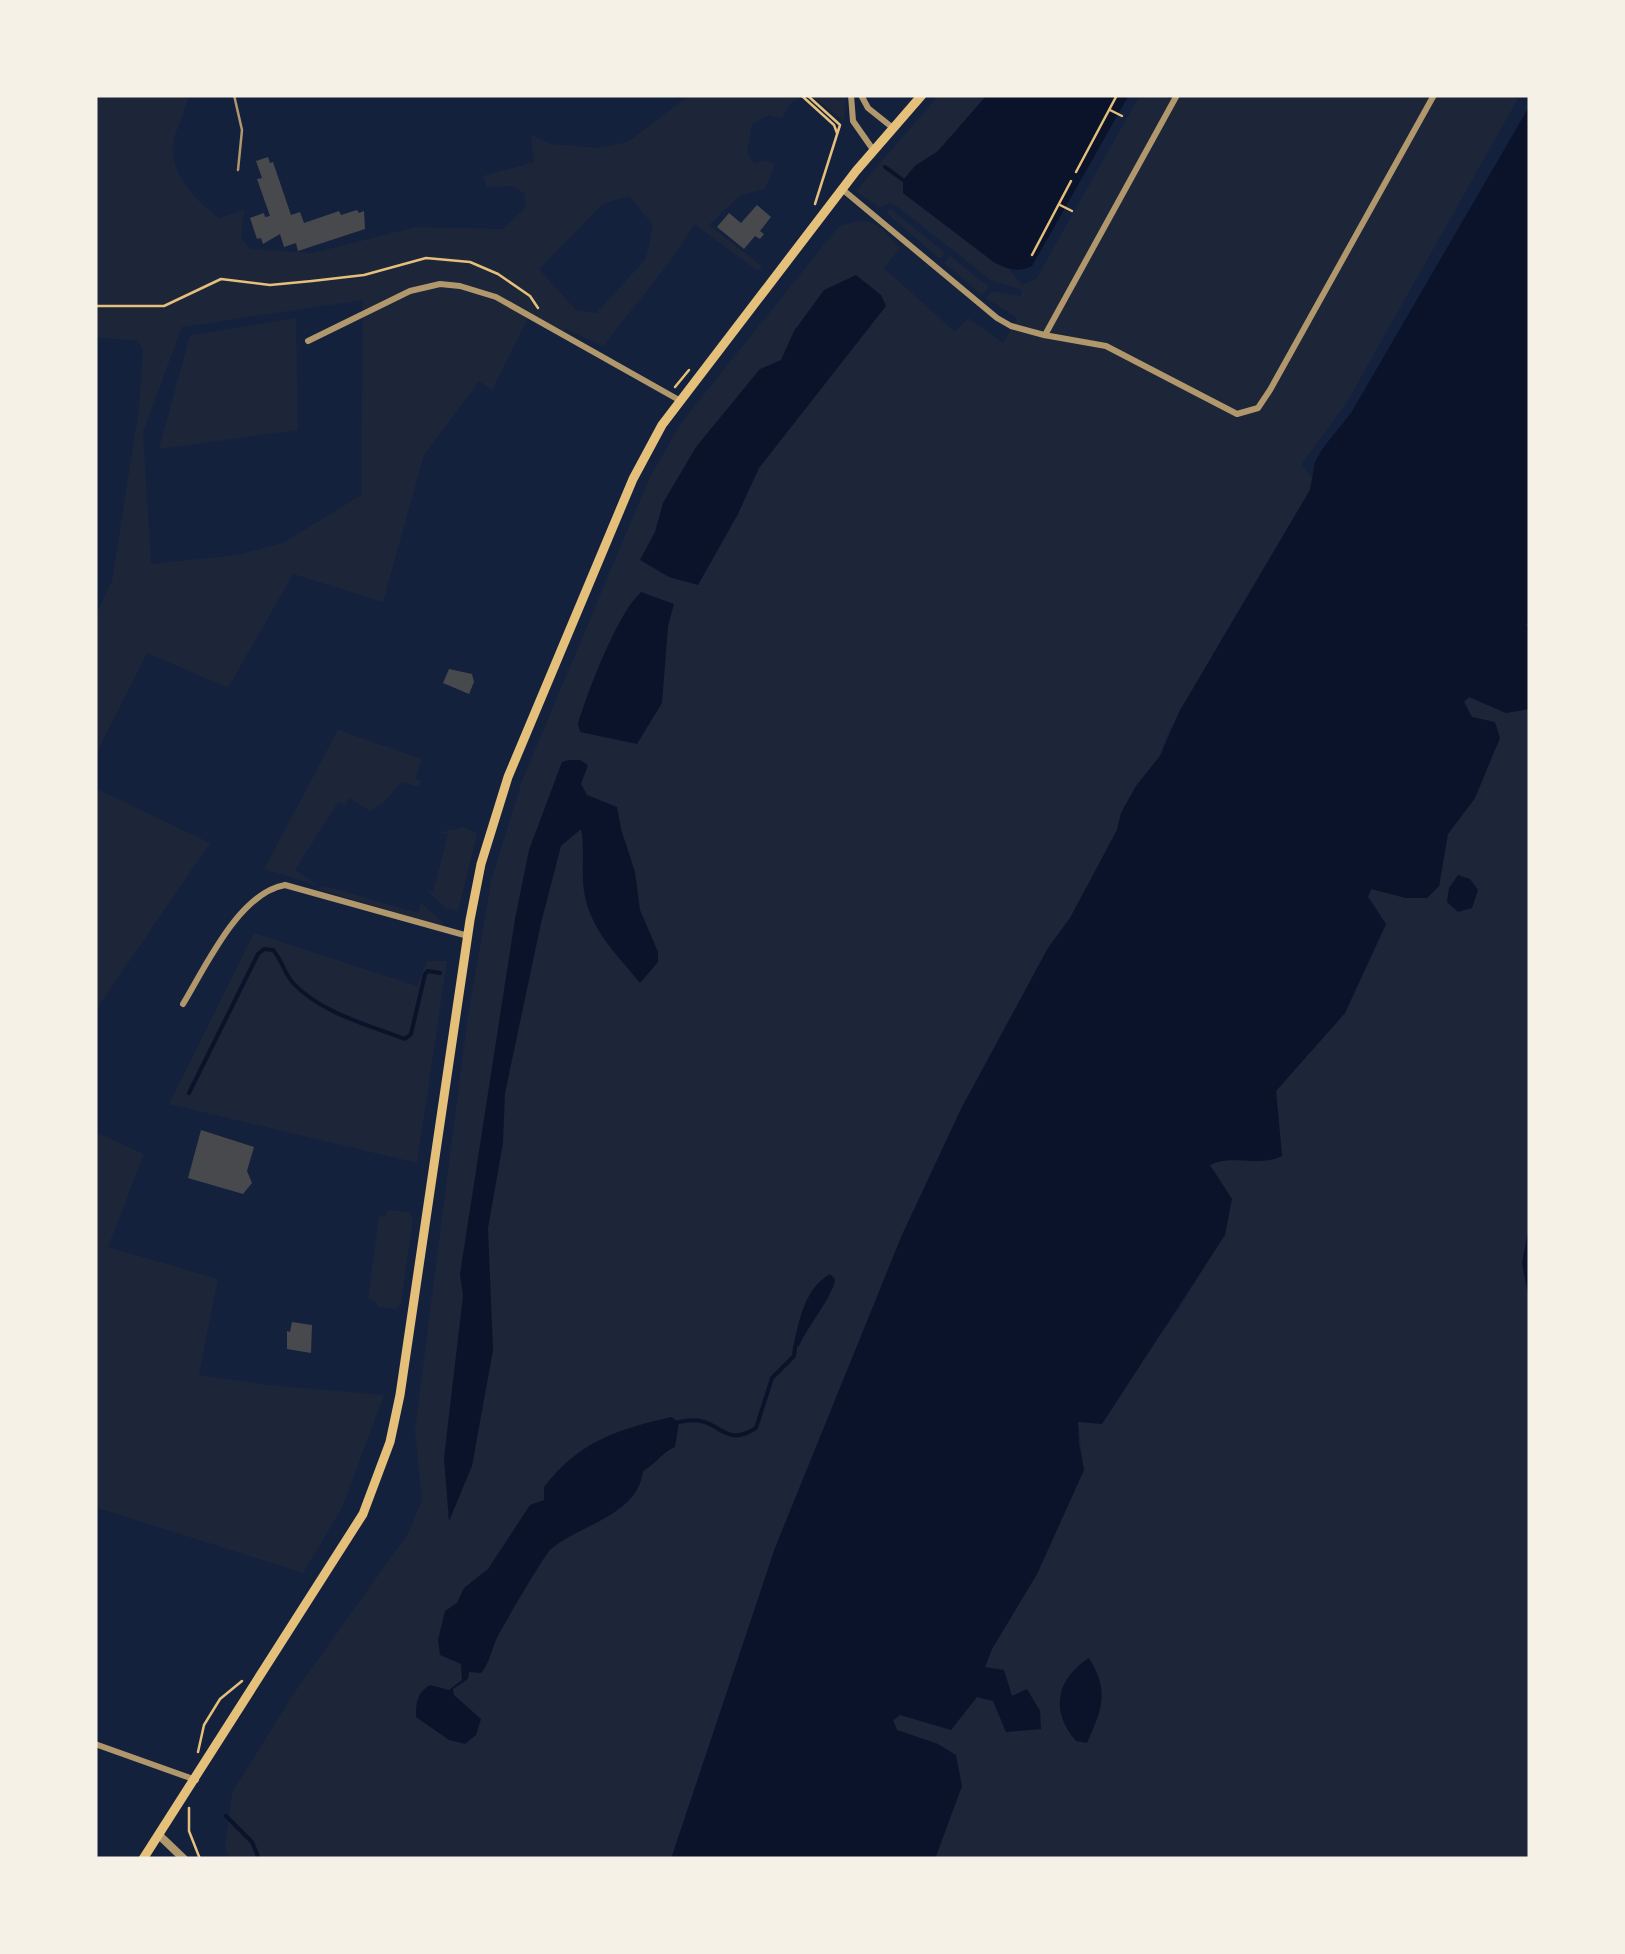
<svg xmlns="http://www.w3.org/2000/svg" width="1625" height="1954" viewBox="0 0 1625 1954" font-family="'Open Sans',sans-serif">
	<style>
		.green { fill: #1d2539; fill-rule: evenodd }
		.water { fill: #0b132b }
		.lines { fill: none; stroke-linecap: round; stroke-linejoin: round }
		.stream { stroke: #0b132b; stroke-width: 4 }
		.building { fill: #48494c }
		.path { stroke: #e5c07b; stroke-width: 2.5 }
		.service { stroke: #b1986c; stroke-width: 2.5 }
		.minor { stroke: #b1986c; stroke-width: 6 }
		.tertiary { stroke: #b1986c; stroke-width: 8 }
		.primary { stroke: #e5c07b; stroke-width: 9 }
	</style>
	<rect width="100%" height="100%" fill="#14213d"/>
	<g class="green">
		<path d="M95,95H189C186,112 172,134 173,151C174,179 198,202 219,218L244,210L241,238L250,249L313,253L415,227L503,229L525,208V194L513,186L487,187L483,176L534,162L531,135L551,144L599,148L628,142L689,95H796L800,98L790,104L782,119L769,115L752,124L747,153L754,163L765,160L775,164L765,189L741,195L709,225L762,266L758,271L694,224L671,260L603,346L565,329L561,334L529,316L492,390L479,381L424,455L383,602L293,574L228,688L147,653L95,756V616L112,581L139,408L143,350L138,341L95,337ZM629,196L653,225L646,259L596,313L576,310L539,269L603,204ZM363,300L361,495L283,543L237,555L151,564L143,432L182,327Z"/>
		<polygon points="812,95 846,95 844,121 812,96"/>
		<path d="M939,95H987L938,151L915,166L903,192L995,263L1010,270L1022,285L1036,279L1140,95H1520L1347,402L1301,465L1313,479L1310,490L1224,635L1166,737L1160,756L1136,786L1121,813L1117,830L1070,918L1048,948L961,1109L902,1235L775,1548L671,1859H229L225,1845L232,1793L294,1693L409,1532L422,1500L415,1430L467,1022L491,881L522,781L649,479L681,423L839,226C875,216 876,223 900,248L884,268L955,332L968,318L1003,343L1017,318L986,298L992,291L1021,296L1022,290L992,281L898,207L889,203L880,208L856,191Z"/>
		<polygon points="889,208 945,253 940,259 888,214"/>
		<polygon points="950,256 989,287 982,295 944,263"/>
		<polygon points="296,318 298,430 159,449 190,335"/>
		<path d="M1469,697L1506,713L1530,709V1859H935L962,1786L938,1744L897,1730L893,1721L900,1715L977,1697L993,1701L1006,1732L1027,1689L1012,1696L985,1667L992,1649L1037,1574L1084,1470L1078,1422L1122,1394L1134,1370L1177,1312L1224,1235L1209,1165C1233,1154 1258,1168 1282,1156L1276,1091L1345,1013L1386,924L1368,896L1372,889L1406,898H1427L1439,886L1448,834L1475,798L1472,717L1464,702Z"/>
		<polygon points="338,730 422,759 415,779 421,781 419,787 402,782 383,803 370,811 349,798 345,805 338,802 295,870 319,886 264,869"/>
		<polygon points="95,788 210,843 95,1011"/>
		<polygon points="464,827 477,833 458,911 445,908 425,888 433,892 448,834 438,833"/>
		<polygon points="329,887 418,913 421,903 443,923 440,926 315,888"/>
		<polygon points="254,933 417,986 427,961 447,961 417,1163 169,1104"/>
		<polygon points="95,1132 144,1154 108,1247 218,1279 199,1375 268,1385 384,1395 342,1508 303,1573 95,1507"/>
		<polygon points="388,1210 409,1212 413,1219 401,1303 396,1309 379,1307 373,1300 368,1299 379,1216 384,1217"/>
	</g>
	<g class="water">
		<path d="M987,95H1129L1032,266C1018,273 1009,269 995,263L903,193V180L915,166L938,151Z"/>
		<path d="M1530,105V620L1525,626L1530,625V709L1506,713L1469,697L1464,702L1472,717L1495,722L1500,738L1475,798L1448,834L1439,886L1427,898H1406L1371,889L1368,897L1386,924L1345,1013L1276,1091L1282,1156C1258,1168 1233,1153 1210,1165L1232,1199L1225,1235L1102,1424L1078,1422L1079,1444L1084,1470L1037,1574L992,1649L985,1667L1004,1670L1012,1696L1027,1689L1040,1711L1041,1729L1006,1732L993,1701L977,1697L951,1730L900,1715L893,1720L897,1730L938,1744L956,1755L962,1786L935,1859H671L775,1548L902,1235L961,1109L1048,948L1070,918L1117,830L1121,813L1136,786L1160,756L1179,712L1310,490L1315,462L1323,448L1351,413Z"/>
		<polygon points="856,275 881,295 886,306 759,468 738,514 698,585 669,577 640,560 655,532 663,503 696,447 760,369 781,360 794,331 824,290"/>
		<path d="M641,592L674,604L668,626L662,703L637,744L580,732L578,724C588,691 617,614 641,592Z"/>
		<path d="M569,760H580L588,765L581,784L587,795L617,807L621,829L635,872L640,910L658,952V962L640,983C616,953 590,930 584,891C581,871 585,848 581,829L561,846L541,923L505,1093L503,1143L488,1228L493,1350L472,1466L449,1521L444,1458L463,1296L460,1274L515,919L529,850L562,762Z"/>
		<polygon points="1458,875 1470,879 1478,890 1472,908 1458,912 1447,902 1449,888"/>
		<polygon points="1530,1220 1530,1305 1522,1263"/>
		<path d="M830,1274L835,1279C834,1295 807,1327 799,1346L793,1348C799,1321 804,1289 830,1274Z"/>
		<path d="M671,1417L679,1422L675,1447C662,1452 656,1464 643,1471C638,1516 578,1525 550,1550C544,1556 502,1627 497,1638C491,1650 490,1663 481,1673L469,1672L468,1679L453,1689L454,1695L481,1719L476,1735L465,1744L449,1740L416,1717C416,1702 417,1693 430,1685L449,1690L462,1680L461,1664L440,1655L438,1640L445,1611L457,1603L464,1588L488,1569L530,1505L544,1500V1487C580,1441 616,1430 671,1417Z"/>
		<path d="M1089,1658C1110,1692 1102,1709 1087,1743L1076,1741C1050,1711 1056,1679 1089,1658Z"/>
	</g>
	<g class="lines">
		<g class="stream">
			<polyline points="885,167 903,180"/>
			<path d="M189,1093L258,954L264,949L273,950C282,960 284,973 293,983C321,1013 368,1025 405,1039L411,1034L425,974L428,971L440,973"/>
			<path d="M679,1422C722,1412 720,1451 756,1428L772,1378L794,1356L795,1347"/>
			<polyline points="226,1816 252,1842 259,1859"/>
		</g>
	</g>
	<g class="building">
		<polygon points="268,157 270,163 273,162 291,215 300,212 304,223 339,211 341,215 357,210 359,213 364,211 365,229 298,251 296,243 284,247 280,234 263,244 261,238 257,239 250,218 264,213 265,217 270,216 257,179 262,178 256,161"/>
		<polygon points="757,205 771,217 760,231 764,234 760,239 755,236 744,249 717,227 729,213 741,223"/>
		<polygon points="449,669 472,674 474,682 469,694 443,683"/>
		<polygon points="201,1130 254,1147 247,1171 252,1183 243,1194 188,1178"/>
		<polygon points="292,1322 312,1325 311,1353 287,1349 287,1331 290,1332"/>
	</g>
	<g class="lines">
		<g class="path">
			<polyline points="801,95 834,125 837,133"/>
			<polyline points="807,95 839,124"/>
			<polyline points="1110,110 1122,116"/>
			<polyline points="1076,172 1117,95"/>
			<polyline points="815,204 840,125"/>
			<polyline points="1060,205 1072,211"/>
			<polyline points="1032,255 1071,181"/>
			<polyline points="95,306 164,306 221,279 270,285 312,281 364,275 426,258 470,262 498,274 530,296 538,308"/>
			<polyline points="675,387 689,370"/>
			<polyline points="198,1752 204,1725 220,1699 242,1681"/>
			<polyline points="189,1808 189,1831 200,1859"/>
		</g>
		<polyline class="service" points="234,95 242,130 238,170"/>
		<g class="minor">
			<polyline points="851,95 853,121 874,151"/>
			<polyline points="861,95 868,108 893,128"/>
			<polyline points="842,189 997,318 1011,326 1044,335 1106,346 1237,414 1258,408 1270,390 1434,95"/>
			<polyline points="1045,335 1177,95"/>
			<polyline points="308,341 410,291 440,284 460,286 496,297 679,400"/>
			<path d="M183,1004C206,966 239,893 285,885L468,936"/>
			<polyline points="95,1744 196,1780"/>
		</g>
		<polyline class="tertiary" points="160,1836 184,1859"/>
		<polyline class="primary" points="143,1859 363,1514 390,1442 400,1395 470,920 481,864 508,777 633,479 662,425 856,171 922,95"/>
	</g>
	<rect width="1625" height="1954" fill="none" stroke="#f6f1e7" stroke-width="195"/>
</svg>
